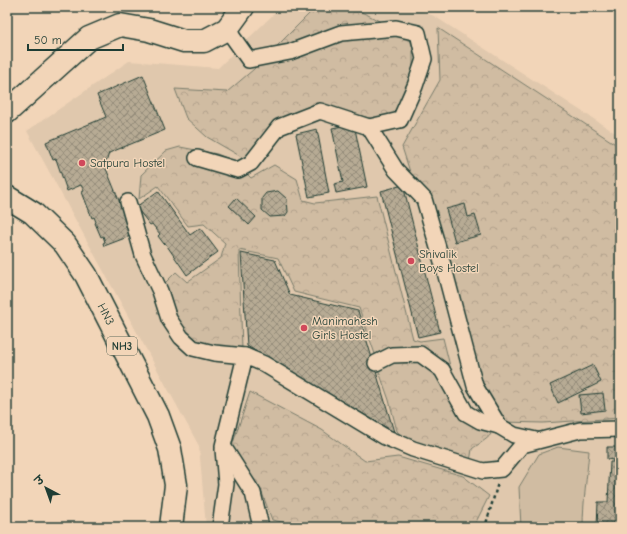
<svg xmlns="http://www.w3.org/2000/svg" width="627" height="534" viewBox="0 0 627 534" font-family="'Comic Neue','Playpen Sans Deva',sans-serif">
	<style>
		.built { fill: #e0c8ad }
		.grass { fill: #d0bca2; stroke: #787c6b }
		.forest { fill: url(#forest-crowns); stroke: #787c6b }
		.building { fill: url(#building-cross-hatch); stroke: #1f3d34 }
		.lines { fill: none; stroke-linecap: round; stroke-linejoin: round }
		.street-casing { stroke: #1f3d34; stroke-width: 18 }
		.highway-casing { stroke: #1f3d34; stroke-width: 25 }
		.path { stroke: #1f3d34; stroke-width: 2.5; stroke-dasharray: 3 3; stroke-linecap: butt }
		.street { stroke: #f2d5b8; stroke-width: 15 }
		.highway { stroke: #f2d5b8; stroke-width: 22 }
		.poi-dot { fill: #d1495b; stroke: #f2d5b8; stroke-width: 1.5 }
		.labels { text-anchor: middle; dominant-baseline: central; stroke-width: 3; stroke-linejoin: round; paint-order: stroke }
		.shield { fill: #f2d5b8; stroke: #5e6b5c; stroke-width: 1 }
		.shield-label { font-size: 11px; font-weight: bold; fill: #1f3d34 }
		.poi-label { font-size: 12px; fill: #1f3d34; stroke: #f2d5b8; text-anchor: start }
		.street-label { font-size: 12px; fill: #1f3d34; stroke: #f2d5b8 }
	</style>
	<defs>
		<pattern id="forest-crowns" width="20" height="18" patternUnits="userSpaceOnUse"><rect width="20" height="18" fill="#d0bca2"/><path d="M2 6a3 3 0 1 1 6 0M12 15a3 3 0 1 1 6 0" fill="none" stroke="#b2a28c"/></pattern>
		<pattern id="building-cross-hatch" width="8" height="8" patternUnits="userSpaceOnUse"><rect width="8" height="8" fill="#b7ab94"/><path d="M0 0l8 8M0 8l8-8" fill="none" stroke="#948c7a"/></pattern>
	</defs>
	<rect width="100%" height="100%" fill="#f2d5b8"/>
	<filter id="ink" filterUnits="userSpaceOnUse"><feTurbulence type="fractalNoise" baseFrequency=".025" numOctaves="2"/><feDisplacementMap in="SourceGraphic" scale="8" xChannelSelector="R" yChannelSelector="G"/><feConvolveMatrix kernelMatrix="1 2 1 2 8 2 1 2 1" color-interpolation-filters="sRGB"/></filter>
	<g filter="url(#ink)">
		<polygon class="built" points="281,7 411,7 434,16 620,136 620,527 206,527 199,446 27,131 129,61 218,68"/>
		<path class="grass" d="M558,447L589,451C587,476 583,502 583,527H521L519,487L539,454Z"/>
		<g class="forest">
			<polygon points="316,7 349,7 368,15 409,37 413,48 413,71 396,115 373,119 317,104 245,159 207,137 186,118 175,89 227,92 254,69"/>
			<polygon points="438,28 620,147 620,418 543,423 502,422 480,398 452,303 402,147 440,80"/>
			<polygon points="180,147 217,154 234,161 251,178 274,165 297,179 303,200 315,203 377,196 413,339 420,341 443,338 455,386 432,358 376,357 359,308 294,292 278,258 239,250 242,350 213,347 196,343 174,319 164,284 176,272 187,282 221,258 225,243 204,224 188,226 158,186 139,199 141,175 166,151"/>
			<path d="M394,358H420L440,371L466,418L491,434C487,440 478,444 472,449L470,462L405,440L397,431L389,400L377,366Z"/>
			<polygon points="250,392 322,430 365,461 398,457 463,476 489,496 474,526 471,527 338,527 296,525 272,520 261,490 232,446"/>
		</g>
		<g class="building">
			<polygon points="143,75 165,130 109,153 105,166 133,235 104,246 103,243 105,242 103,236 101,237 95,223 96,222 94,217 92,218 82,192 84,191 81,185 67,191 56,159 53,160 46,142 106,117 97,95"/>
			<polygon points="354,124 367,187 336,193 334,184 343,182 332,128"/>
			<polygon points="317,129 329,193 309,197 296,134"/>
			<polygon points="403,185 440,332 418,337 381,191"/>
			<polygon points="158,191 190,235 200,228 218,252 187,275 165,243 164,244 158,236 160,234 152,224 150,225 136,207"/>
			<polygon points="278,191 287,199 288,212 285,216 270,217 262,210 262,198 266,193"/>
			<polygon points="236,198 256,217 249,225 229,206"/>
			<polygon points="465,204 468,217 475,215 481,235 455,242 446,209"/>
			<polygon points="241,253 275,260 290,295 358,311 394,432 247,346"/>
			<polygon points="593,365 601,382 558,403 550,385"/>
			<polygon points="603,393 605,410 581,413 579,395"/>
			<polygon points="607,447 620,447 620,527 597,527 598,502 608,502 610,462 613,462 613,460 607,459"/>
		</g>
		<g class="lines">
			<defs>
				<g id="street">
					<polyline points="227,29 249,60 290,52 341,33 396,28 418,33 424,59 415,86 400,120 369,127"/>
					<polyline points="197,158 238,170 251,163 279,127 320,111 369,127 396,170 424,199 445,272 475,386 499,426 514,435 536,440"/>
					<polyline points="128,202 143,255 160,291 169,319 181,337 193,348 214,353 245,356 264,364 385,437 413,449 483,471 502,469 522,445 580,430 620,429"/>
					<polyline points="245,356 223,446 253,493 261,527"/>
					<polyline points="376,363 392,355 420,354 442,370 466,413 480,421 499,426"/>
					<polyline points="220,527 226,484 223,449"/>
				</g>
				<g id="highway">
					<polyline points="7,112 89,38 120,25 149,30 184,41 204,41 227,29 243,7"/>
					<polyline points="7,197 33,213 65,244 86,275 158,416 170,449 176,485 171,527"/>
				</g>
			</defs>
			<use href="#street" class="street-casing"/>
			<use href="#highway" class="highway-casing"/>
			<polyline class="path" points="483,527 486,524 498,483"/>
			<use href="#street" class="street"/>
			<use href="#highway" class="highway"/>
		</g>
	</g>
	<g class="poi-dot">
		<circle cx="82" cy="163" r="4"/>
		<circle cx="411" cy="261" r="4"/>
		<circle cx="304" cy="328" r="4"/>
	</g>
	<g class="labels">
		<rect class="shield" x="107" y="337" width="30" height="18" rx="3"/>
		<g class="shield-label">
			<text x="122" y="346">NH3</text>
		</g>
		<g class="poi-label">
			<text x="90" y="163">Satpura Hostel</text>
			<text x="419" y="254">Shivalik<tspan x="419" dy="14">Boys Hostel</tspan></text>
			<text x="312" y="321">Manimahesh<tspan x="312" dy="14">Girls Hostel</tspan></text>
		</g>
		<g class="street-label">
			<text transform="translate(106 314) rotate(63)">HN3</text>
		</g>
	</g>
	<rect width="627" height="534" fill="none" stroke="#f2d5b8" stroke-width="24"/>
	<rect x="12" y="12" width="603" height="510" fill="none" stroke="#1f3d34" stroke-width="1.5" filter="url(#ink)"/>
	<g transform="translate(46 488) rotate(319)" stroke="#f2d5b8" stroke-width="3" paint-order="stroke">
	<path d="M0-3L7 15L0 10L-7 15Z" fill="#1f3d34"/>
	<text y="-6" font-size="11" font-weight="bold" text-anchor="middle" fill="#1f3d34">उ</text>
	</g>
	<path d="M28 44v6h95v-6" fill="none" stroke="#1f3d34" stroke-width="2"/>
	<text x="34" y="44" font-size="12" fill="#1f3d34" stroke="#f2d5b8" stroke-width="3" paint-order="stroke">50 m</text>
</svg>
